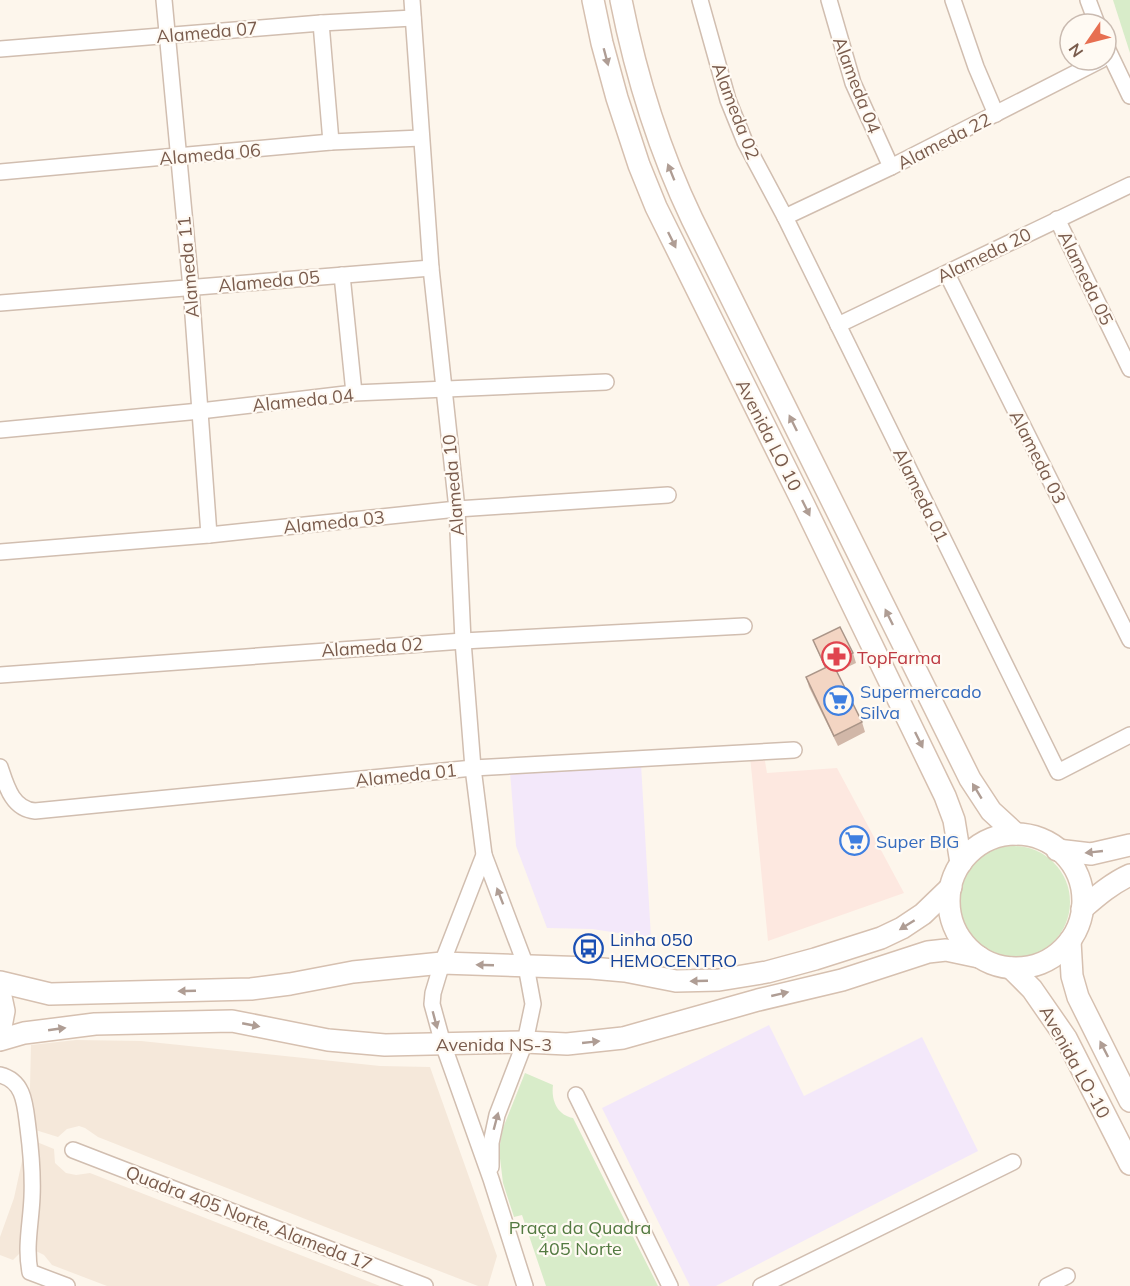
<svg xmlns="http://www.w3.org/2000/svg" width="1130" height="1286" viewBox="0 0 1130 1286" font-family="Mulish,sans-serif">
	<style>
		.residential { fill: #f5e8da }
		.commercial { fill: #fde8e0 }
		.education { fill: #f3e8fa }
		.green { fill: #d8ecc9 }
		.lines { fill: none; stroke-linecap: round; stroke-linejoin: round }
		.street-casing { stroke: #d1beb0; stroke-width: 18 }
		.secondary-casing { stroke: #d6c0b0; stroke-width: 24 }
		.street { stroke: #fff; stroke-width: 15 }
		.secondary { stroke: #fff; stroke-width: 21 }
		.wall { fill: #d1b7a8 }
		.building { fill: #f3d5c3; stroke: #aa9588; stroke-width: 1.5 }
		.oneway { fill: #af9d94 }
		.labels { text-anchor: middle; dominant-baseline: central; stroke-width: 4.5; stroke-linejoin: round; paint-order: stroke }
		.street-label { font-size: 18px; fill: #7a5c4d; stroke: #fffaf3 }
		.health-label { font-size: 18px; fill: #be3a42; stroke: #fffaf3; text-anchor: start }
		.shop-label { font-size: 18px; fill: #366cbe; stroke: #fffaf3; text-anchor: start }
		.transit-label { font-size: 18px; fill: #164399; stroke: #fffaf3; text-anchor: start }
		.park-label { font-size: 18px; fill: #537a41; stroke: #fffaf3 }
	</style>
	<rect width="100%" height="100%" fill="#fdf6ec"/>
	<g class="residential">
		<polygon points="76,1040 141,1041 380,1066 430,1067 497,1256 488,1286 478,1286 323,1226 98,1137 85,1128 79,1126 67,1129 58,1137 29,1128 31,1045"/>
		<polygon points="27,1138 54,1149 55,1163 66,1173 76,1175 90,1173 380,1286 107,1286 52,1265 44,1255 34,1250 21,1252 13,1260 0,1255 0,1237 14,1198"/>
	</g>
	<polygon class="commercial" points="764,755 767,773 837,768 904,893 768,941 750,756"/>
	<g class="education">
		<polygon points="641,764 651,938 592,929 547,928 516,846 510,772"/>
		<polygon points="769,1025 804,1096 922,1037 978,1151 716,1286 690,1286 602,1108"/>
	</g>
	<g class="green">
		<polygon points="1113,0 1130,0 1130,53"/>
		<circle cx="1014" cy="902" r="56"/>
		<path d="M525,1073L553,1085C551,1100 557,1115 573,1118L658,1286H546L522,1215L514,1217L503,1183L499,1150L503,1128Z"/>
	</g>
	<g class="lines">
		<defs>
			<g id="street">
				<polyline points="164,0 191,288 209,535"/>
				<polyline points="412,0 431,268 457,509 463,641 473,768 484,855 442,963 433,993 432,1004 443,1044 491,1179 525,1286"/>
				<polyline points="700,0 728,100 745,142 785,217 1058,772 1130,735"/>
				<polyline points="829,0 853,83 891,167"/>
				<polyline points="953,0 976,67 996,114"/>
				<polyline points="1088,0 1097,24"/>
				<polyline points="321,23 331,142"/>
				<polyline points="1106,46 1130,96"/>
				<polyline points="0,49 321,23 413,18"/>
				<polyline points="0,172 331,142 421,138"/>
				<polyline points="785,217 891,167 1101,60"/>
				<polyline points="1057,219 1130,369"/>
				<polyline points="947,274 1130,640"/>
				<polyline points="342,275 354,393"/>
				<polyline points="0,303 431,268"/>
				<polyline points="838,325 1130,185"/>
				<polyline points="0,430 200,411 354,393 606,382"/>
				<polyline points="0,552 209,535 457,509 668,495"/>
				<polyline points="0,675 463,641 744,626"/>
				<path d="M0,767C6,785 12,809 35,811L473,768L794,750"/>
				<polyline points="484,855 526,966 533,1004 525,1042 497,1115 491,1143 491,1167"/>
				<path d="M0,1075C25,1081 25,1106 28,1128C31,1151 33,1174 32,1197C31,1223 25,1246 30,1272L67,1286"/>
				<polyline points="576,1095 670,1286"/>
				<polyline points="73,1150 425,1286"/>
				<polyline points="761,1286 1013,1162"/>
				<polyline points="1047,1286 1067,1276"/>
			</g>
			<g id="secondary">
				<polyline points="593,0 602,43 617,98 639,165 656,207 803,503 945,796 954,820 961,863"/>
				<path d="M621,0C636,76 659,150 692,219L970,779L991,811L1016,834"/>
				<circle cx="1016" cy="901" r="67"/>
				<polyline points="1057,850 1091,854 1130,845"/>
				<path d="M1082,909C1097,896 1112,883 1130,875"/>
				<polyline points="1070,941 1072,976 1078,997 1130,1101"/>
				<polyline points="1011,968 1032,989 1066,1038 1130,1164"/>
				<polyline points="0,982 50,994 251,989 290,984 353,972 442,963 591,968 625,971 676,981 719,980 767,972 815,959 881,938 902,928 923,914 951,887"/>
				<polyline points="0,992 4,1011 0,1032"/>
				<polyline points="0,1040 24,1033 95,1024 232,1021 328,1040 385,1045 525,1042 567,1044 623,1038 758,1000 842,980 928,952 946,950 979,957"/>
			</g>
		</defs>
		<use href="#street" class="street-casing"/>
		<use href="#secondary" class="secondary-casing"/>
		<use href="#street" class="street"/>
		<use href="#secondary" class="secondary"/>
	</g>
	<polygon class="wall" points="813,640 853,653 856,663 837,672 862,722 865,732 838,746 809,687 806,677 825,668"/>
	<g class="building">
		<polygon points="840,627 853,653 825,666 813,640"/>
		<polygon points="833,664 862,722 834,736 806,677"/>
	</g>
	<defs><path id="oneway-solid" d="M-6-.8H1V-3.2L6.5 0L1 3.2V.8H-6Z" transform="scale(1.5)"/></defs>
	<g class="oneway">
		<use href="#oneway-solid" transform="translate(606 57) rotate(75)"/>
		<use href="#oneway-solid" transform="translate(671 172) rotate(-112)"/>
		<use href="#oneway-solid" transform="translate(672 240) rotate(64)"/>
		<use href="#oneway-solid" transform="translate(793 423) rotate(-116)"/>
		<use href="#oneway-solid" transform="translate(806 508) rotate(64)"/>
		<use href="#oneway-solid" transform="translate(889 617) rotate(-116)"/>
		<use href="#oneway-solid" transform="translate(919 740) rotate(64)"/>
		<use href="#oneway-solid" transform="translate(977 791) rotate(-121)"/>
		<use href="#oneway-solid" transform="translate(1094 852) rotate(174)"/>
		<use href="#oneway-solid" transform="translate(500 896) rotate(-111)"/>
		<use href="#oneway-solid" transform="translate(907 925) rotate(148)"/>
		<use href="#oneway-solid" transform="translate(485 965) rotate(-178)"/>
		<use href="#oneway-solid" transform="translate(699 981) rotate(178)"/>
		<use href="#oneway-solid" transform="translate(187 991) rotate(178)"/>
		<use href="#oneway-solid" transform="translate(780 994) rotate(-13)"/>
		<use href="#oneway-solid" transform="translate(435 1020) rotate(75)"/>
		<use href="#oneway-solid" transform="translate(251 1025) rotate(11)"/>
		<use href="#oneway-solid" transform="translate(57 1029) rotate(-8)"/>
		<use href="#oneway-solid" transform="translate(591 1042) rotate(-6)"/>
		<use href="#oneway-solid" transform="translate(1104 1049) rotate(-117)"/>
		<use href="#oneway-solid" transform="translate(496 1121) rotate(-75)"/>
	</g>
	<defs>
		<symbol id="pharmacy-ring" viewBox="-11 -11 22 22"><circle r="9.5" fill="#fffaf3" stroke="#e0444e" stroke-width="1.5"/><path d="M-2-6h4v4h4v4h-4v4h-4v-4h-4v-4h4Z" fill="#e0444e"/></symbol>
		<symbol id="supermarket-ring" viewBox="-11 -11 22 22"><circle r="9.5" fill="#fffaf3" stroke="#3f7fe0" stroke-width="1.5"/><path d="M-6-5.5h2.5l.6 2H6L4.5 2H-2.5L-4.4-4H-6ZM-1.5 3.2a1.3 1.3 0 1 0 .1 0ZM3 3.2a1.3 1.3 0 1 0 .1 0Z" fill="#3f7fe0"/></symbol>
		<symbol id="bus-ring" viewBox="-11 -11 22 22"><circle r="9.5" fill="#fffaf3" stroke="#1a4fb4" stroke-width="1.5"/><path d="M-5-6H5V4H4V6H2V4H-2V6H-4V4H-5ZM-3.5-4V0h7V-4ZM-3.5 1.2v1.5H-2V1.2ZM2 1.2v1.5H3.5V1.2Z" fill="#1a4fb4"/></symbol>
	</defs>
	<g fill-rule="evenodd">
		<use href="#pharmacy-ring" x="820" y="640" width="33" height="33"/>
		<use href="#supermarket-ring" x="822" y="684" width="33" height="33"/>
		<use href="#supermarket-ring" x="838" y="824" width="33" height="33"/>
		<use href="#bus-ring" x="572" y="932" width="33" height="33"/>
	</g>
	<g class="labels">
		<g class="street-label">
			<text transform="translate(207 32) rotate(-5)">Alameda 07</text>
			<text transform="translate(857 85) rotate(69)">Alameda 04</text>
			<text transform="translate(736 111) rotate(69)">Alameda 02</text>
			<text transform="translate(944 141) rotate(-27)">Alameda 22</text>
			<text transform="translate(210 154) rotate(-5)">Alameda 06</text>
			<text transform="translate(984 255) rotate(-26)">Alameda 20</text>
			<text transform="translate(188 267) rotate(-95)">Alameda 11</text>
			<text transform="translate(1086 278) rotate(64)">Alameda 05</text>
			<text transform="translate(269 281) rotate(-5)">Alameda 05</text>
			<text transform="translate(303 400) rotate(-6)">Alameda 04</text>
			<text transform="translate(769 435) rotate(63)">Avenida LO 10</text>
			<text transform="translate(1038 457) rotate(63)">Alameda 03</text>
			<text transform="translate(453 485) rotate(-95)">Alameda 10</text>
			<text transform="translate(921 495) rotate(64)">Alameda 01</text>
			<text transform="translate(334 522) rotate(-6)">Alameda 03</text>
			<text transform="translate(372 647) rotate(-4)">Alameda 02</text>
			<text transform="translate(406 775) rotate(-6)">Alameda 01</text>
			<text x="494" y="1044">Avenida NS-3</text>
			<text transform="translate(1075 1062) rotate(61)">Avenida LO-10</text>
			<text transform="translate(249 1218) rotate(21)">Quadra 405 Norte, Alameda 17</text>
		</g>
		<g class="health-label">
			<text x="857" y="657">TopFarma</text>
		</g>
		<g class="shop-label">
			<text x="860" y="691">Supermercado<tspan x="860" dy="21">Silva</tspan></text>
			<text x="876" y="841">Super BIG</text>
		</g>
		<g class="transit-label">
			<text x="610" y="939">Linha 050<tspan x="610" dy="21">HEMOCENTRO</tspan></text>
		</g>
		<g class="park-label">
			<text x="580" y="1227">Praça da Quadra<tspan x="580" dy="21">405 Norte</tspan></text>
		</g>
	</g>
	<g transform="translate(1088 42) rotate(235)"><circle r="28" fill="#fffaf3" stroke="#cabbb1" stroke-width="1.5"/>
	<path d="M0-4.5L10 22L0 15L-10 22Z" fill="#e76f51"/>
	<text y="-9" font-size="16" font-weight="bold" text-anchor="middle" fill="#7a5c4d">N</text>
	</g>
</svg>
